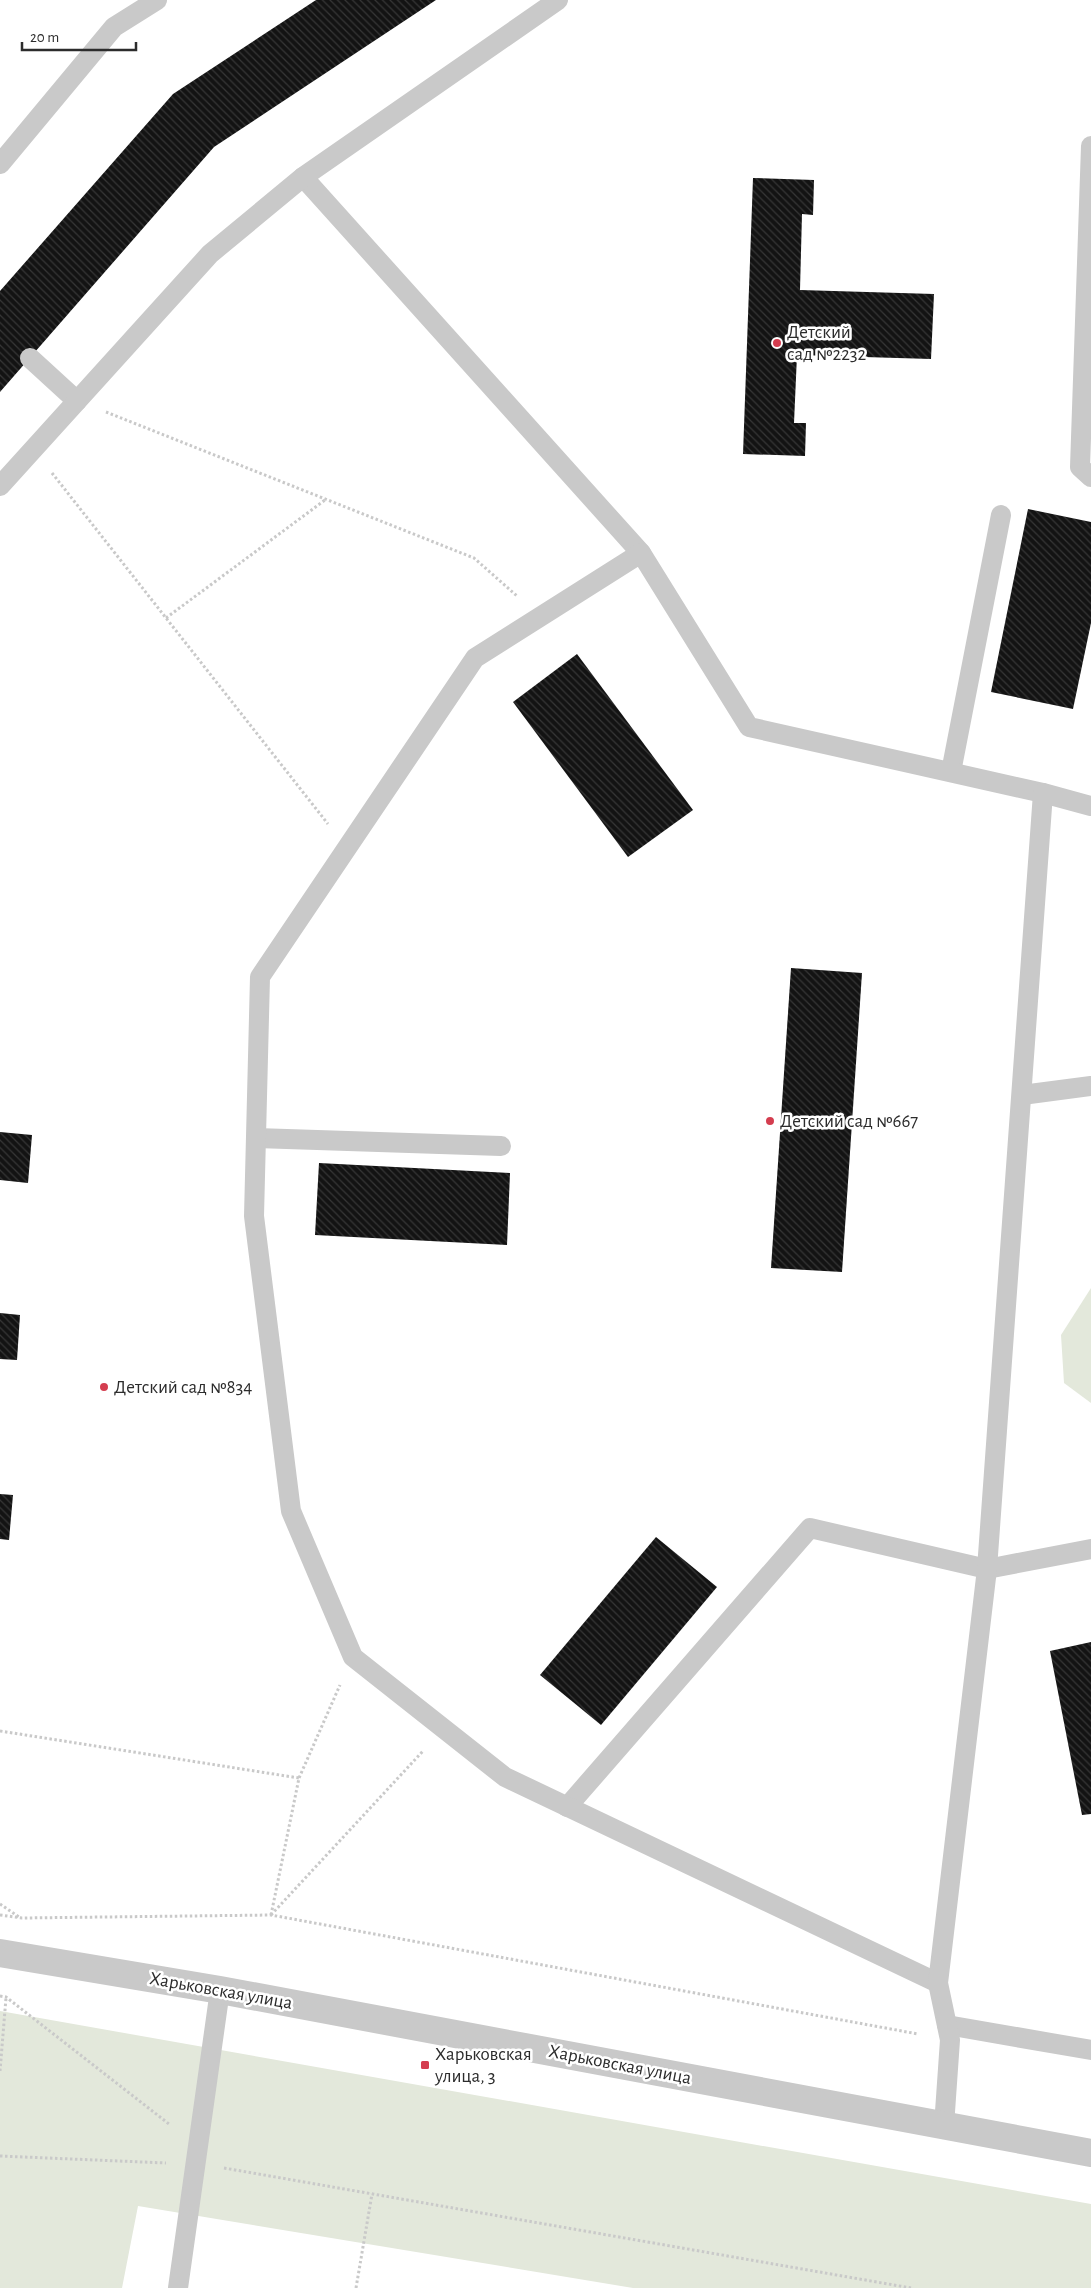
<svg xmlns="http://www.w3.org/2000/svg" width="1091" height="2288" viewBox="0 0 1091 2288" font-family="'Alegreya Sans',sans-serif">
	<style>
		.grass { fill: #e3e8db }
		.building { fill: url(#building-back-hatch) }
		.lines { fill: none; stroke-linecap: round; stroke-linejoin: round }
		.path { stroke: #c9c9c9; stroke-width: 3; stroke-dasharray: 2.5 2.5; stroke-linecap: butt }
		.service { stroke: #c9c9c9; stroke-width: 20 }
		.tertiary { stroke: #c9c9c9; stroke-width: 28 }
		.poi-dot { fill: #d43d4f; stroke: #fff; stroke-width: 2 }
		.labels { text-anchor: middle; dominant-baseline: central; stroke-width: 5; stroke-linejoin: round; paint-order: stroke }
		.poi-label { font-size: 19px; fill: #2c2c2c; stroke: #fff; text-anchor: start }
		.street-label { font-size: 19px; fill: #2c2c2c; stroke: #fff }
	</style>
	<defs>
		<pattern id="building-back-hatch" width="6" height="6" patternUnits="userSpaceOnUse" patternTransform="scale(1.25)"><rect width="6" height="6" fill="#131313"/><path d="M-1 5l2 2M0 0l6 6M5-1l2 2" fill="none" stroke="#363636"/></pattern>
	</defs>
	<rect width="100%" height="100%" fill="#fff"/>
	<g class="grass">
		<polygon points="1091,1288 1091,1403 1064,1383 1061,1335"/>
		<polygon points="0,2011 1091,2204 1091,2288 633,2288 138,2206 122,2288 0,2288"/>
	</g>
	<g class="building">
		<polygon points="316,0 436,0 214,147 0,392 0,291 173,94"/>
		<polygon points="753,178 814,180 813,215 802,214 800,290 934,294 931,359 797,355 794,423 806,423 805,456 743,454"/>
		<polygon points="1028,509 1091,522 1091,623 1073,709 991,692"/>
		<polygon points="577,654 693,810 628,857 513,702"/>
		<polygon points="791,968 862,973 842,1272 771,1268"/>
		<polygon points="0,1132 32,1135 28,1183 0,1180"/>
		<polygon points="319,1163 510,1173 507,1245 315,1235"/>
		<polygon points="0,1313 20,1315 17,1360 0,1359"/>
		<polygon points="0,1494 13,1495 9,1540 0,1539"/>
		<polygon points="656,1537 717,1587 601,1725 540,1675"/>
		<polygon points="1091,1642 1091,1814 1082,1815 1050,1651"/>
	</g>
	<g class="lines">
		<g class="path">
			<polyline points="106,412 474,558 517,596"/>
			<polyline points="52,473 328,824"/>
			<polyline points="166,618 325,500"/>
			<polyline points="0,1731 299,1778"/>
			<polyline points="0,1904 19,1917"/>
			<polyline points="0,1915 22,1918 271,1915 918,2034"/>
			<polyline points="271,1915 299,1778 340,1685"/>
			<polyline points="271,1915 423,1751"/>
			<polyline points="0,1996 6,1997 169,2124"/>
			<polyline points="0,2071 6,1998"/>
			<polyline points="0,2156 166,2163"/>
			<polyline points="224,2168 911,2288"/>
			<polyline points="356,2288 372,2194"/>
		</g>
		<g class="service">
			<polyline points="1091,146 1080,467 1091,477"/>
			<polyline points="0,164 114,27 157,0"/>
			<polyline points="303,177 641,553"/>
			<polyline points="30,358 77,401"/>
			<polyline points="0,486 210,254 303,177 558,0"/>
			<polyline points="951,772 1001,515"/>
			<polyline points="1022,1095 1091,1086"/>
			<polyline points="256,1138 501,1146"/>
			<polyline points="567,1807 810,1528 987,1569 1091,1549"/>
			<polyline points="938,1983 505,1777 353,1657 291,1511 254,1216 260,977 475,658 641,553 749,727 1043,793"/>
			<polyline points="947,2025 1091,2050"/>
			<polyline points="944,2126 950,2040 938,1983 987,1569 1043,793 1091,806"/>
			<polyline points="178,2288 220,1990"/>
		</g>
		<polyline class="tertiary" points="0,1953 220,1990 1091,2153"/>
	</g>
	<g class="poi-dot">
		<circle cx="777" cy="343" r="5"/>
		<circle cx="770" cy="1121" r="5"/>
		<circle cx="104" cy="1387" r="5"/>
		<rect x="420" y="2060" width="10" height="10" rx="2.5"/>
	</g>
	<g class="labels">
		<g class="poi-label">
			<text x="787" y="332">Детский<tspan x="787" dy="22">сад №2232</tspan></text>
			<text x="780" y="1121">Детский сад №667</text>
			<text x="114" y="1387">Детский сад №834</text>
			<text x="435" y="2054">Харьковская<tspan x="435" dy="22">улица, 3</tspan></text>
		</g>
		<g class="street-label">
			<text transform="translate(221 1991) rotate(10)">Харьковская улица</text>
			<text transform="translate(620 2065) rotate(11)">Харьковская улица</text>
		</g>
	</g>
	<path d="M22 42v8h114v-8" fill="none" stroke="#2c2c2c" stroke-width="2.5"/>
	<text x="30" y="42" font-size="15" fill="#2c2c2c" stroke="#ffffff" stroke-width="4" paint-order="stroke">20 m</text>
</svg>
